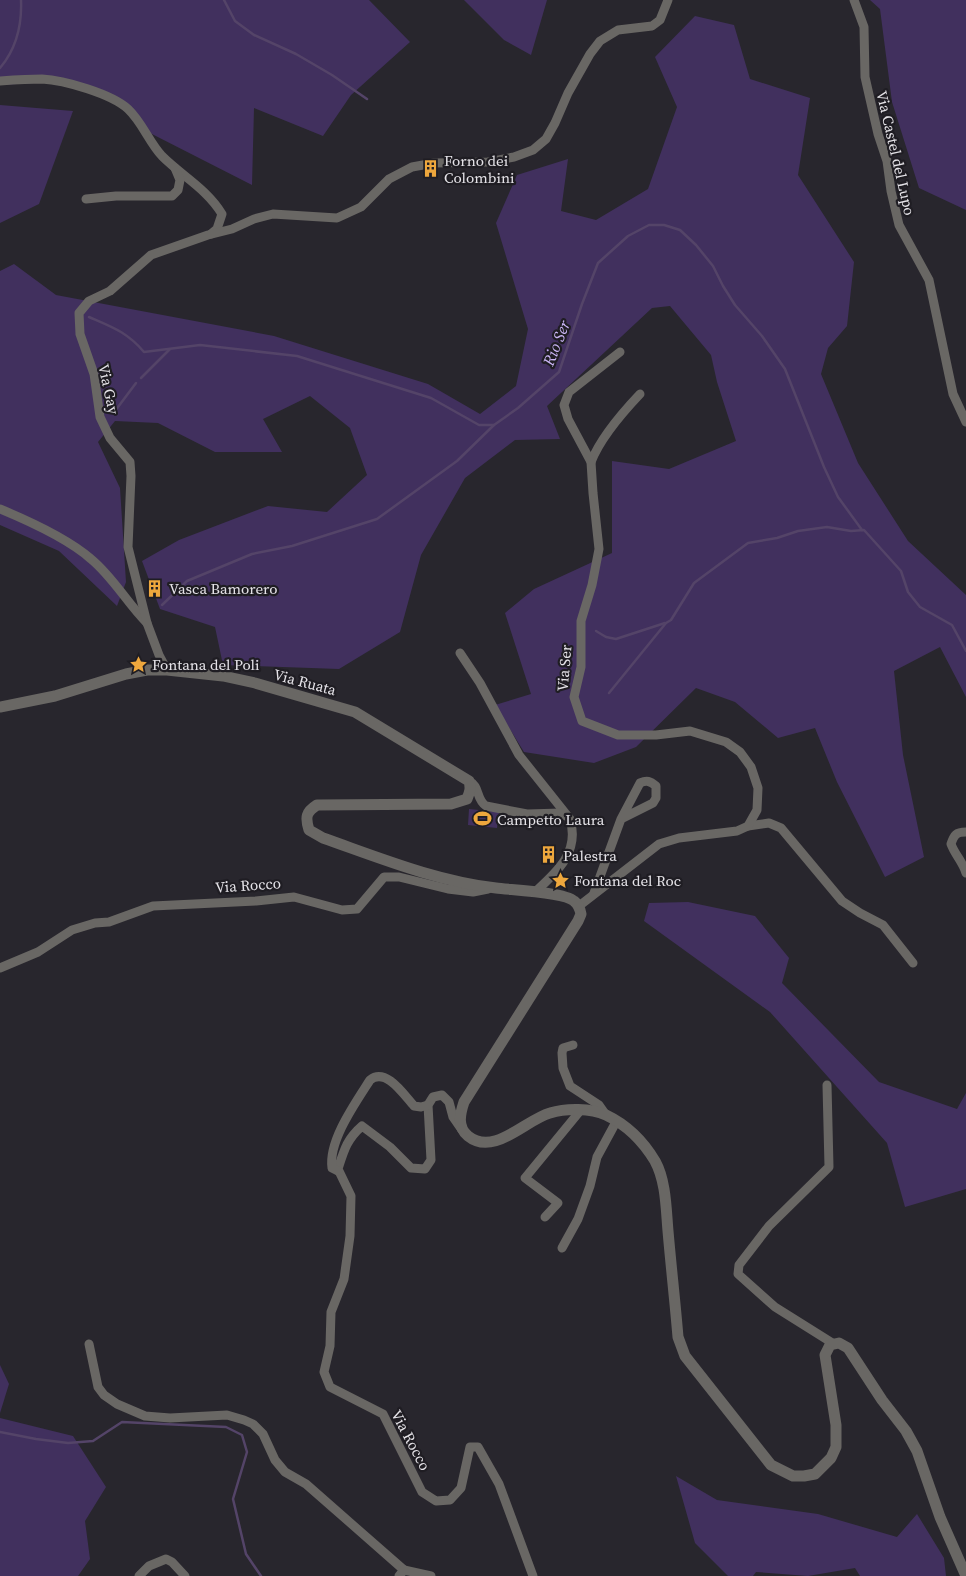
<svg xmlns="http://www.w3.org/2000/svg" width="966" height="1576" viewBox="0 0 966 1576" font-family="'Source Serif 4',serif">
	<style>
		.green { fill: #41305e }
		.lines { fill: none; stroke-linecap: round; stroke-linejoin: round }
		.stream { stroke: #544468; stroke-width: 2.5 }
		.minor { stroke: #696764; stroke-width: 9 }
		.tertiary { stroke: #696764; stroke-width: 11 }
		.labels { text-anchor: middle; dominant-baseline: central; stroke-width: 4.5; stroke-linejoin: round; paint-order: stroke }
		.street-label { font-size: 15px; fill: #e5e3e8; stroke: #1f1d23 }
		.poi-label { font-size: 15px; fill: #e5e3e8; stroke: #1f1d23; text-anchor: start }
		.water-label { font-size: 16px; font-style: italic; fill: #cab5f5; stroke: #1f1d23 }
	</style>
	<rect width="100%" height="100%" fill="#28262d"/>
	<g class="green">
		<polygon points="0,0 369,0 410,42 351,95 323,136 254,108 252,185 148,132 118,105 70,81 0,85"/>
		<polygon points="464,0 547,0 531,55 504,40"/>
		<polygon points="870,0 966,0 966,210 919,188 892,102 880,9"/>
		<polygon points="695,16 734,25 750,79 810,98 798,175 854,262 847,326 828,348 821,374 858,463 908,541 966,595 966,697 940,647 894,671 903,755 924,857 885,877 837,782 815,728 778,738 735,702 696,688 636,747 594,763 524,752 495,705 531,694 505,613 534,589 612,553 612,461 669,469 736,441 717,382 711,355 670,306 652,308 547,406 560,439 515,440 465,478 421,555 400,632 339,669 223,665 215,627 160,609 142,561 179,540 268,506 327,512 367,475 350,428 310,396 263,419 282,452 215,452 158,423 115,421 98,442 120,488 126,582 117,606 59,551 0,525 0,271 14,264 56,295 274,336 428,384 480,414 516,386 528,329 496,223 517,175 568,159 561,211 596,220 648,189 677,107 655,57"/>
		<polygon points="0,105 73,111 39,204 0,223"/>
		<polygon points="469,809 499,812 497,828 468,825"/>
		<polygon points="688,902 755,916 789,958 782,983 879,1082 957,1109 966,1093 966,1189 905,1207 887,1143 770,1012 644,921 649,903"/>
		<polygon points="0,1365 9,1384 0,1413"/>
		<polygon points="0,1418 73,1436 106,1487 85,1521 90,1559 78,1576 0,1576"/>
		<polygon points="676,1476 717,1500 818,1514 897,1537 917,1514 944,1558 946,1576 860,1576 855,1568 808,1576 756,1572 753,1576 728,1576 695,1543"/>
	</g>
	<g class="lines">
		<g class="stream">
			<polyline points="224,0 235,21 254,35 296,54 332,75 367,99"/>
			<path d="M0,68C16,49 22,24 21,0"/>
			<path d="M89,317C112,327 127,332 144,352L200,345L297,356L431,398L479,425H494L518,408L559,372L582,304L598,263L628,236L649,225H664L680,230L696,245L713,266L723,286L735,305L762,336L785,369L824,467L838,497L862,530"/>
			<polyline points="141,378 170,349"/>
			<polyline points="115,411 136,383"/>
			<polyline points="162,605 187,581 252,554 292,546 377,519 457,461 494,425"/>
			<polyline points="596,631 606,637 616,639 665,623"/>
			<polyline points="609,693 666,623 671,620 694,583 748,543 777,538 798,531 827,527 851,531 864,530 901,571 908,592 920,607 952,625 966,651"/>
			<polyline points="0,1432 36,1439 68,1443 93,1441 122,1422 226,1427 242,1435 247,1452 233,1499 246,1554 261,1576"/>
		</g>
		<g class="minor">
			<polyline points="854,0 864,27 865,77 878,134 887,161 891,191 899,225 929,280 953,394 966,422"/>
			<path d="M0,81C14,80 28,79 42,79C64,80 112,94 128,109C142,122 149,142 162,156C182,176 207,189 222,214L217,229L211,234"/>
			<polyline points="86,199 116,196 172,196 178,190 180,180 175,168"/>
			<path d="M591,462C600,439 622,413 640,394"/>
			<path d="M0,509C29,521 67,538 91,559C113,577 127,603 147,623"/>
			<path d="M460,653L480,683L519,755L570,819C580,852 557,872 535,892"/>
			<polyline points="167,670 159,655 147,623 128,547 131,476 130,462 110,438 100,417 94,374 80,334 79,313 89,301 110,291 151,255 208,235 232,229 254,219 273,214 337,218 361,207 389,179 412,167 434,163 488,162 514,157 533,150 546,139 555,123 568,93 590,54 600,41 618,30 652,26 660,20 668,0"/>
			<path d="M469,781C480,786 476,800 486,806L527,814L561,813L568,817"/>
			<polyline points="748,826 769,823 781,828 842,901 860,913 883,925 913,963"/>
			<path d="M966,832C956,832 954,835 951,844C955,855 963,862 966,873"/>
			<path d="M594,893L621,819L653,803L656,798V786C650,781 647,780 640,783L621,819"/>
			<polyline points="579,906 659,844 679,838 737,831 748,826 757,810 758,788 751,767 740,752 726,742 690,731 656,735 618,735 582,721 574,697 581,667 581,621 592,585 599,549 593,493 591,462 568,419 564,405 569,392 620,352"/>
			<polyline points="0,968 38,952 72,930 95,923 109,922 153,906 256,901 294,897 342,910 357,909 384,877 399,877 448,889 473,892 488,889"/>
			<polyline points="573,1045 563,1048 562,1053 563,1068 570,1086 599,1105 606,1115"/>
			<polyline points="827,1085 829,1167 769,1226 739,1265 738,1274 775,1307 834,1344"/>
			<path d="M462,1130L453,1117L449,1102L442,1095L433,1097L428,1105L431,1160L425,1169L411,1168L390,1147L362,1126C347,1139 344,1150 338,1169L351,1196L350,1236L344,1279L331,1312L330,1346L324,1372L330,1387L383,1414L422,1492L436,1501L450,1500L461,1488L470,1447H478L499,1484L533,1576"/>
			<path d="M338,1171L332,1168C328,1141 356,1102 370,1080C386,1067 404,1095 414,1106L421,1107L428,1105"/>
			<polyline points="545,1217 558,1203 525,1178 580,1111"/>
			<polyline points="562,1248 578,1219 590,1186 597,1157 616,1122"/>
			<polyline points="89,1344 98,1387 104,1395 117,1404 145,1416 170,1418 227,1415 244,1420 253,1424 263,1434 275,1460 285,1472 306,1484 404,1570"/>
			<polyline points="139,1576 149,1566 166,1559 172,1562 185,1576"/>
			<polyline points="399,1576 404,1570 431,1576"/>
		</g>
		<path class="tertiary" d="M0,707L55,696L126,674L147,670H167L223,676L255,683L355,712L469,781C471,788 470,792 467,799L451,804L317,805C306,812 305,817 309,830L323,838C380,858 436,881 496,888C511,890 564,892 574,901C578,904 580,909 581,914L578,921L464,1102C460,1114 457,1127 468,1136C494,1157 525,1120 550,1113C566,1108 591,1108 606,1115C627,1125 643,1141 655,1161C666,1181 666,1208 668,1231C671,1266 675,1301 678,1337L685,1356L771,1465L793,1476H804L815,1474L831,1458L836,1447V1425L825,1355L830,1345L839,1343L848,1348L882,1400L906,1431L917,1451L940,1517L966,1576"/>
	</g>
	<defs>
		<symbol id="building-bare" viewBox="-9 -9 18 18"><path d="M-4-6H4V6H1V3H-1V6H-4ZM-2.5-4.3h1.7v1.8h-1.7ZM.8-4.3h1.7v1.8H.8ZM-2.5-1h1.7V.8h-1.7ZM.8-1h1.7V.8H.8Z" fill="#eea73d" stroke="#1f1d23" stroke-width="2.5" paint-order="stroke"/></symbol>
		<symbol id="sight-bare" viewBox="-9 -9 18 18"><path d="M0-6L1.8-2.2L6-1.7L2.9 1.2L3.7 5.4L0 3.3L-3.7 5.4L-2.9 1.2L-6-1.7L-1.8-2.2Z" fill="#eea73d" stroke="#1f1d23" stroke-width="2.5" paint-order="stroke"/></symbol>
		<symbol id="stadium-bare" viewBox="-9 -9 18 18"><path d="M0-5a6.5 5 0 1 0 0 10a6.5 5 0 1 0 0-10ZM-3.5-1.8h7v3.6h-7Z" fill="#eea73d" stroke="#1f1d23" stroke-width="2.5" paint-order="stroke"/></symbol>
	</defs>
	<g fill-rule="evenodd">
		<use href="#building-bare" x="418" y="156" width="25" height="25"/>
		<use href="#building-bare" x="142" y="576" width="25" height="25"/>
		<use href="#sight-bare" x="126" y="652" width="25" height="25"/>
		<use href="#stadium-bare" x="470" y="806" width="25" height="25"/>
		<use href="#building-bare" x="536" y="842" width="25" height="25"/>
		<use href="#sight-bare" x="548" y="868" width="25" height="25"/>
	</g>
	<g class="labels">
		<g class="street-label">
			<text transform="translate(896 153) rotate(77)">Via Castel del Lupo</text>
			<text transform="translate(109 389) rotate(78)">Via Gay</text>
			<text transform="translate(564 668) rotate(-85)">Via Ser</text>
			<text transform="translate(305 682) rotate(15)">Via Ruata</text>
			<text transform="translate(248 885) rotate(-4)">Via Rocco</text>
			<text transform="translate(411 1440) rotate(62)">Via Rocco</text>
		</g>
		<g class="poi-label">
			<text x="444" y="160">Forno dei<tspan x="444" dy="17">Colombini</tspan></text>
			<text x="169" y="588">Vasca Bamorero</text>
			<text x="152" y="664">Fontana del Poli</text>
			<text x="497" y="819">Campetto Laura</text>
			<text x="563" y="855">Palestra</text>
			<text x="574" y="880">Fontana del Roc</text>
		</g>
		<g class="water-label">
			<text transform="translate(556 343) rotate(-68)">Rio Ser</text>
		</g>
	</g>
</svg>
